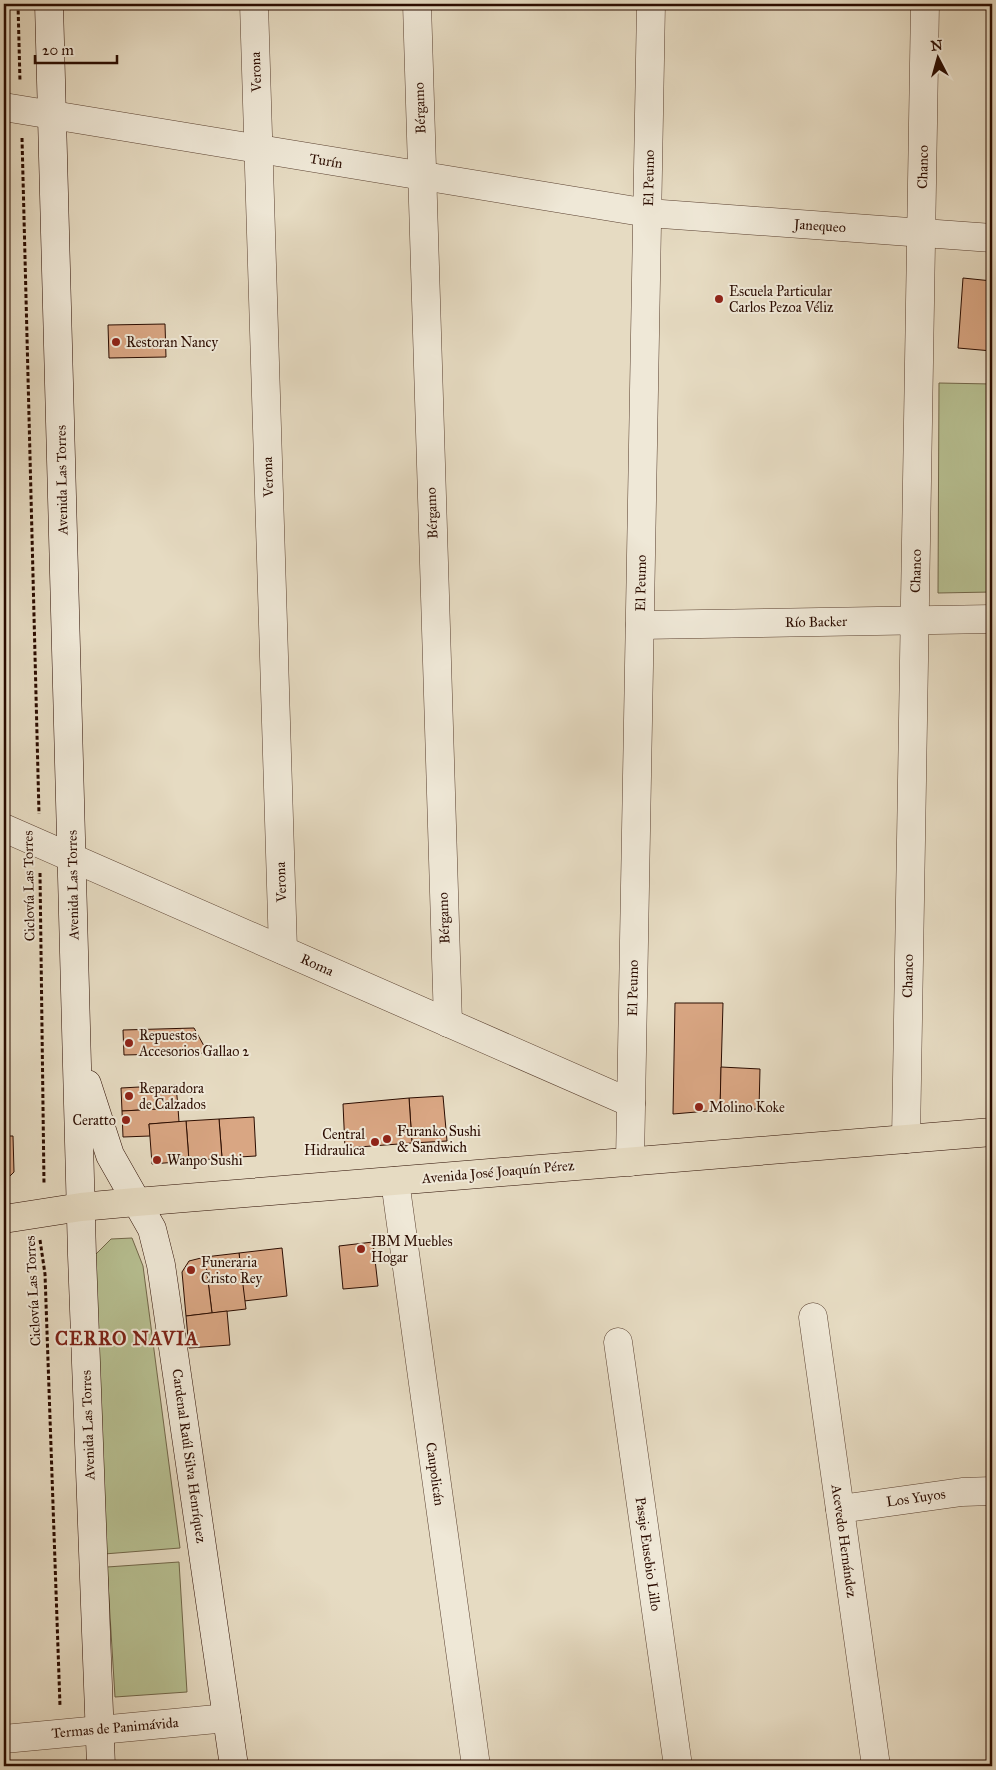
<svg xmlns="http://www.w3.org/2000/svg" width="996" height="1770" viewBox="0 0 996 1770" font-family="'IM FELL Great Primer',serif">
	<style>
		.green { fill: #b7c092; stroke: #716649 }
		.building { fill: #d9a683; stroke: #2b0c00 }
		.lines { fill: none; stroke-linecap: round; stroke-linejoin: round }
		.street-casing { stroke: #5a4030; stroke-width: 29 }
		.secondary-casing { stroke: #2b0c00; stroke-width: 29 }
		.primary-casing { stroke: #2b0c00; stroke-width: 29 }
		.path { stroke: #2b0c00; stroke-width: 3; stroke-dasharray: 4 2.5; stroke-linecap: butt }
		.street { stroke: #efe8d7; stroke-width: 28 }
		.secondary { stroke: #efe8d7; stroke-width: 28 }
		.primary { stroke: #e6dbc2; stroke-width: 28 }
		.poi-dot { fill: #8f2418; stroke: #efe8d7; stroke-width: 2 }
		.labels { text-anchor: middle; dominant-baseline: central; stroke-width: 4; stroke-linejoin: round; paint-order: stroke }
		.street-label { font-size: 14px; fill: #2b0c00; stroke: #efe8d7 }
		.poi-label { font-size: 14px; fill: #2b0c00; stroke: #efe8d7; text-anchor: start }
		.district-label { font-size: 19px; font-weight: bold; letter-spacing: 1px; fill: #7a1f14; stroke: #efe8d7 }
	</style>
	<rect width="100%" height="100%" fill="#e6dbc2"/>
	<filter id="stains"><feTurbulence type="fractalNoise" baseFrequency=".004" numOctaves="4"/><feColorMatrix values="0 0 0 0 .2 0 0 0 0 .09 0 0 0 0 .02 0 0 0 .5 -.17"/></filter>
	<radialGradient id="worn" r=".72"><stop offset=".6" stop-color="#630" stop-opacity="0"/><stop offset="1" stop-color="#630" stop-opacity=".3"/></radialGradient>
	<g class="green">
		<polygon points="939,383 992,384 992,592 938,593"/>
		<polygon points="132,1238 143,1266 180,1548 104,1554 95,1255 111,1239"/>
		<polygon points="179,1562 187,1692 115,1697 107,1567"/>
	</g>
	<g class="building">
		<polygon points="963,278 992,281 992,351 958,348"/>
		<polygon points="165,324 166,357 109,358 108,325"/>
		<polygon points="675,1003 723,1003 720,1110 673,1114"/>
		<polygon points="194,1028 208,1053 124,1055 123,1030"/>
		<polygon points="721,1067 760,1069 759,1109 720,1110"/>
		<polygon points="176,1085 178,1108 122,1111 121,1088"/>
		<polygon points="443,1096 447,1141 412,1143 409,1098"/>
		<polygon points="409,1098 412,1143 345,1148 343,1104"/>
		<polygon points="178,1108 179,1122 149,1124 150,1136 123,1137 122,1111"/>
		<polygon points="254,1117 256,1156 222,1158 219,1119"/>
		<polygon points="219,1119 222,1158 189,1161 186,1121"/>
		<polygon points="186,1121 189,1161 152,1164 149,1124"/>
		<polygon points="4,1136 13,1136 14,1172 8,1178 4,1178"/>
		<polygon points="373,1242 378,1286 343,1289 339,1246"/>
		<polygon points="282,1248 287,1296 244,1301 239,1253"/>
		<polygon points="239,1253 246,1309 212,1313 205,1257"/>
		<polygon points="205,1257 212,1313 186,1316 182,1272 189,1261"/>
		<polygon points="227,1311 230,1345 189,1348 186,1316"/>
	</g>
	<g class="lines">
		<defs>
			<g id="street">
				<polyline points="254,4 283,950"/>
				<polyline points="417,4 448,1023"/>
				<polyline points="4,107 648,213 992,238"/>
				<polyline points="640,625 992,619"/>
				<polyline points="4,828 631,1103"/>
				<polyline points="906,1139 925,4"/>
				<polyline points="630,1162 651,4"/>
				<polyline points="395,1181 476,1766"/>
				<polyline points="813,1317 876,1766"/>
				<polyline points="618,1342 678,1766"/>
				<polyline points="840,1509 962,1492 992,1491"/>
				<polyline points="4,1739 227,1718"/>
			</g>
			<g id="secondary">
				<polyline points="49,4 82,1255 101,1766"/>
				<polyline points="87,1084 110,1155 152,1229 161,1265 234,1766"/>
			</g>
			<polyline id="primary" points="4,1219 81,1207 136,1202 992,1132"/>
		</defs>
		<use href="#street" class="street-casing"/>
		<use href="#secondary" class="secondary-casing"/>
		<use href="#primary" class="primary-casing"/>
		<g class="path">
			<polyline points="18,4 20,82"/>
			<polyline points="22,138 39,814"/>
			<polyline points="40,873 44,1184"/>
			<polyline points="40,1240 45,1274 60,1706"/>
		</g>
		<use href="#street" class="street"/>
		<use href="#secondary" class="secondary"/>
		<use href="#primary" class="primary"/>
	</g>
	<g class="poi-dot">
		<circle cx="719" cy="299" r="5"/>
		<circle cx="116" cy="342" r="5"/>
		<circle cx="129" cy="1043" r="5"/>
		<circle cx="129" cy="1096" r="5"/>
		<circle cx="699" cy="1107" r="5"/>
		<circle cx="126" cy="1120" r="5"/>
		<circle cx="387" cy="1139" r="5"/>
		<circle cx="375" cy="1142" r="5"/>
		<circle cx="157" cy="1160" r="5"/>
		<circle cx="361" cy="1249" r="5"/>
		<circle cx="191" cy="1270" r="5"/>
	</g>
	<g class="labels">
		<g class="street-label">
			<text transform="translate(256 72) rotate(-92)">Verona</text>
			<text transform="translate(420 108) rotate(-92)">Bérgamo</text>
			<text transform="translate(326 161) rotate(9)">Turín</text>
			<text transform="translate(923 167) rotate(-89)">Chanco</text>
			<text transform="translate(649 178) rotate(-89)">El Peumo</text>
			<text transform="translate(820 226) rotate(4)">Janequeo</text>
			<text transform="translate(268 477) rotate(-92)">Verona</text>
			<text transform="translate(62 480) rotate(-91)">Avenida Las Torres</text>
			<text transform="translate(432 513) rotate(-92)">Bérgamo</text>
			<text transform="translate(916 571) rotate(-89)">Chanco</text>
			<text transform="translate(641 583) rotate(-89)">El Peumo</text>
			<text transform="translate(816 622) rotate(-1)">Río Backer</text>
			<text transform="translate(281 882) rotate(-92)">Verona</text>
			<text transform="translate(73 885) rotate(-91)">Avenida Las Torres</text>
			<text transform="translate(29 886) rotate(-91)">Ciclovía Las Torres</text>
			<text transform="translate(444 918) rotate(-92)">Bérgamo</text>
			<text transform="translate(317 965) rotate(24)">Roma</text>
			<text transform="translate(908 976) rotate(-89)">Chanco</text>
			<text transform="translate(633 988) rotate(-89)">El Peumo</text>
			<text transform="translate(498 1172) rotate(-5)">Avenida José Joaquín Pérez</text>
			<text transform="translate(33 1291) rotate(-93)">Ciclovía Las Torres</text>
			<text transform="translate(88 1425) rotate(-92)">Avenida Las Torres</text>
			<text transform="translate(189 1456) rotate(82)">Cardenal Raúl Silva Henríquez</text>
			<text transform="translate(435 1474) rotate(82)">Caupolicán</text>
			<text transform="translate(916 1498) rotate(-8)">Los Yuyos</text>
			<text transform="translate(844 1541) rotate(82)">Acevedo Hernández</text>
			<text transform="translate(648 1554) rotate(82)">Pasaje Eusebio Lillo</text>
			<text transform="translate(115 1728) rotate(-5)">Termas de Panimávida</text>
		</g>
		<g class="poi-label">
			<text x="729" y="291">Escuela Particular<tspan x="729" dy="16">Carlos Pezoa Véliz</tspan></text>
			<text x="126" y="342">Restoran Nancy</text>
			<text x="139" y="1035">Repuestos<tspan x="139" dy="16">Accesorios Gallao 2</tspan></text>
			<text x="139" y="1088">Reparadora<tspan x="139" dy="16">de Calzados</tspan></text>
			<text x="709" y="1107">Molino Koke</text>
			<text x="116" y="1120" text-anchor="end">Ceratto</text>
			<text x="397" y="1131">Furanko Sushi<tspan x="397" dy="16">&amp; Sandwich</tspan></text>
			<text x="365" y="1134" text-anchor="end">Central<tspan x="365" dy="16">Hidraulica</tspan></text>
			<text x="167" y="1160">Wanpo Sushi</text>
			<text x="371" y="1241">IBM Muebles<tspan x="371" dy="16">Hogar</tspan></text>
			<text x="201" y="1262">Funeraria<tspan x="201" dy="16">Cristo Rey</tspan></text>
		</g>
		<g class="district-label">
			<text x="127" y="1338">CERRO NAVIA</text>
		</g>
	</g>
	<rect width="996" height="1770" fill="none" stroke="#e6dbc2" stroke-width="20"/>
	<rect x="5" y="5" width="986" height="1760" fill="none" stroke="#2b0c00" stroke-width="2.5"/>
	<rect x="10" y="10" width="976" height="1750" fill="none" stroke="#2b0c00"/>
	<g transform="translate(938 58) rotate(354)" stroke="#efe8d7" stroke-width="4" paint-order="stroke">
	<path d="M0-4L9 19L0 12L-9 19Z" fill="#2b0c00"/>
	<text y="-8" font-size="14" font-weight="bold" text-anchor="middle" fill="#2b0c00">N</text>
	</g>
	<path d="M35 55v8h82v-8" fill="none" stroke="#2b0c00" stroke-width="2.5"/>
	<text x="42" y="55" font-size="15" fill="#2b0c00" stroke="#efe8d7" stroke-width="4" paint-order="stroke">20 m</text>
	<rect width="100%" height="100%" filter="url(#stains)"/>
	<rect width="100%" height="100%" fill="url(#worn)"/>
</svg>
